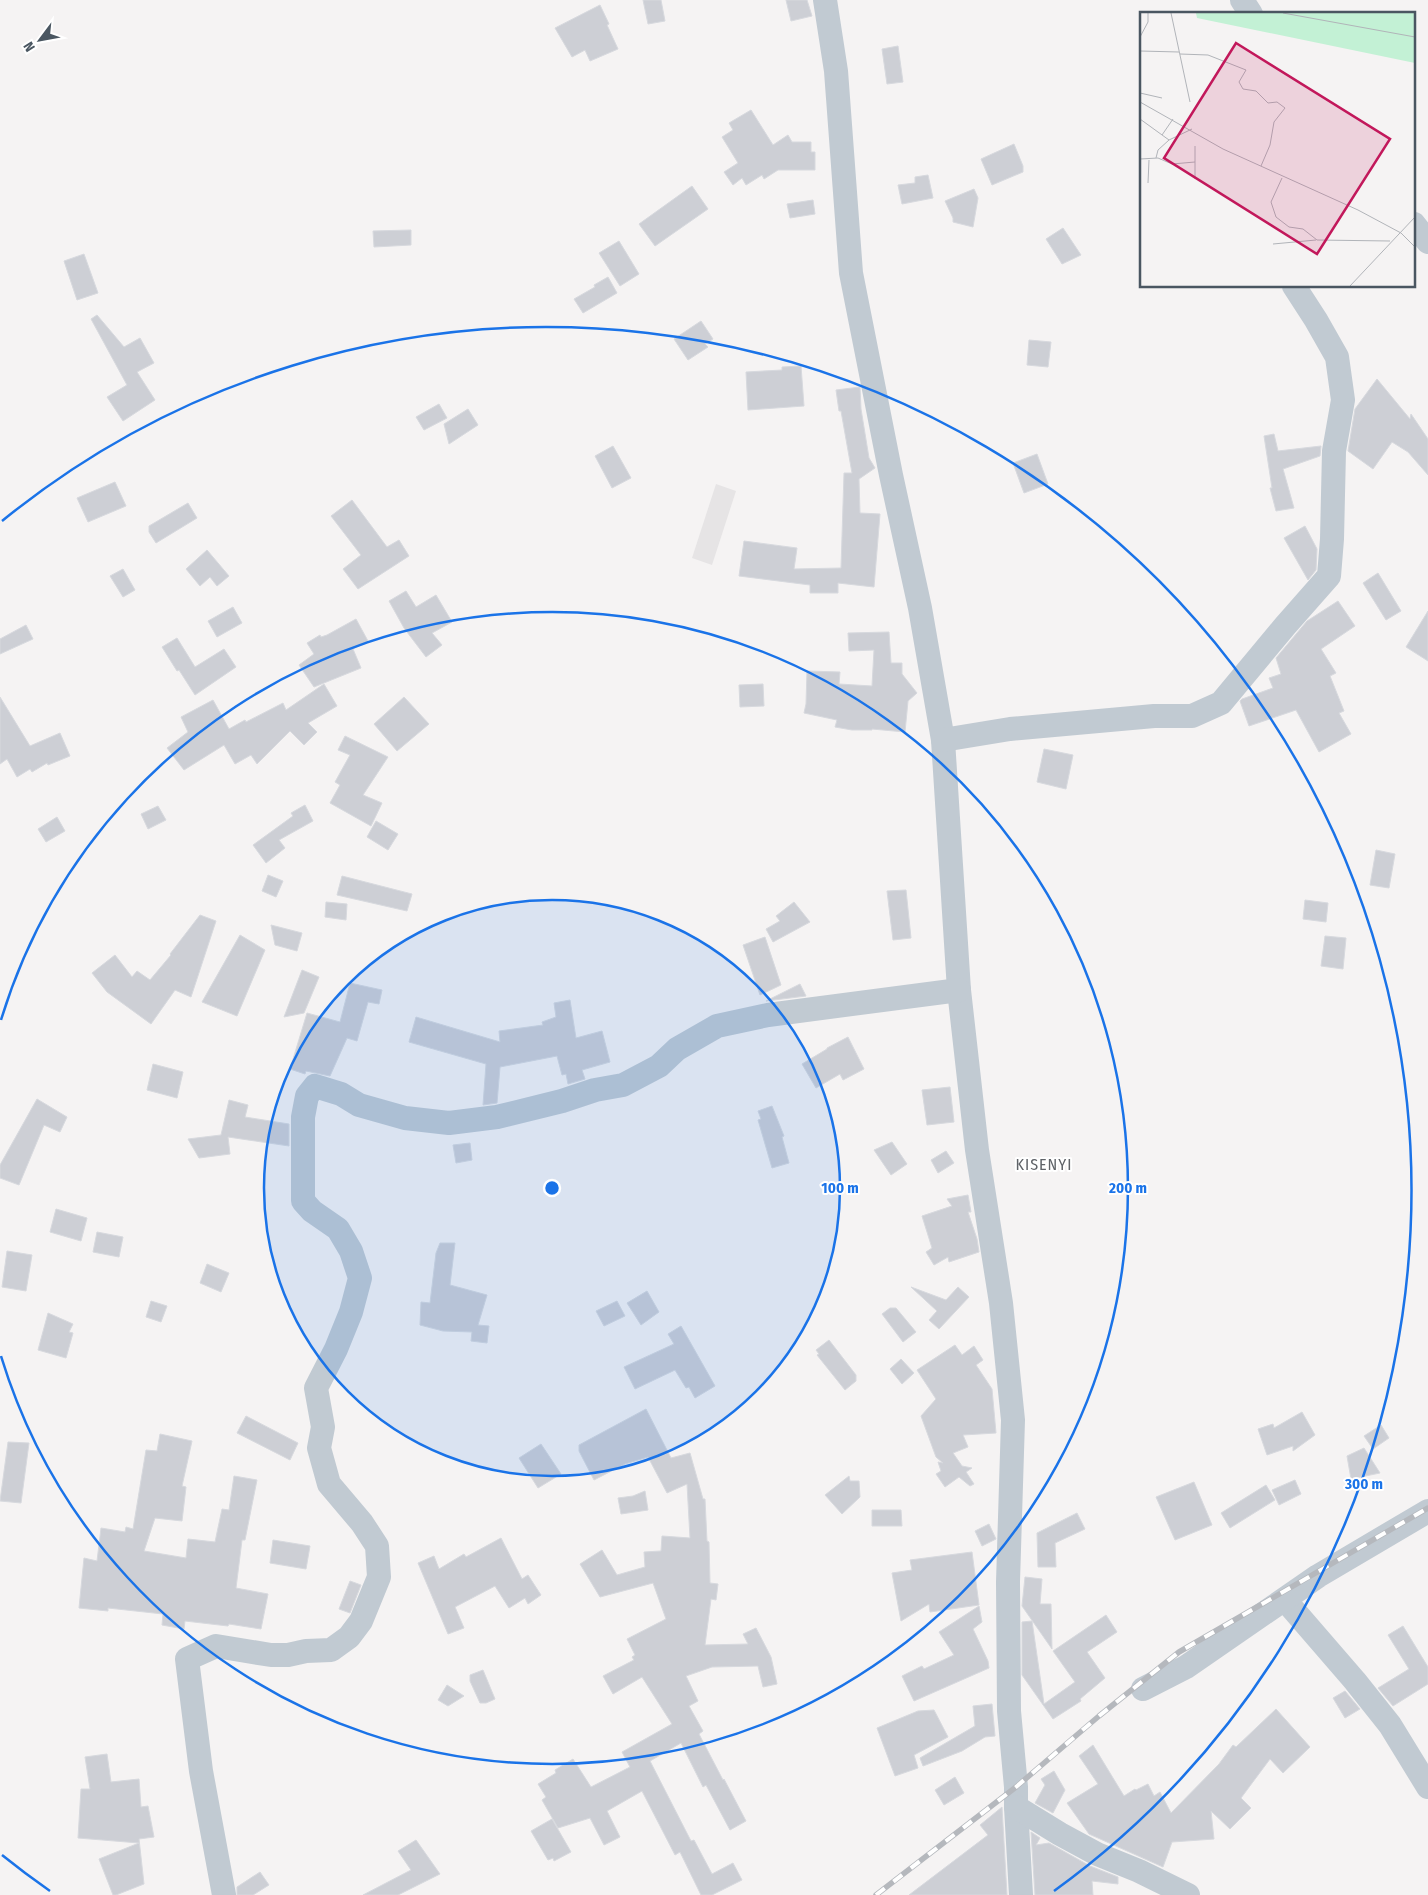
<svg xmlns="http://www.w3.org/2000/svg" width="1428" height="1895" viewBox="0 0 1428 1895" font-family="'Fira Sans Condensed',sans-serif">
	<style>
		.education { fill: #e6e4e5 }
		.building { fill: #cdcfd5; stroke: #d7d9de }
		.lines { fill: none; stroke-linecap: round; stroke-linejoin: round }
		.minor { stroke: #c1cad2; stroke-width: 24 }
		.rail-casing { stroke: #b5b8bd; stroke-width: 5.5 }
		.rail { stroke: #fff; stroke-width: 4; stroke-dasharray: 11; stroke-linecap: butt }
		.ring { fill: none; stroke: #1a73e8; stroke-width: 2.5 }
		.labels { text-anchor: middle; dominant-baseline: central; stroke-width: 4; stroke-linejoin: round; paint-order: stroke }
		.quarter-label { font-size: 16px; letter-spacing: 1px; fill: #5f6368; stroke: #fff }
		.inset-road { fill: none; stroke: #b1b4b9; stroke-width: 1 }
		.view { fill: #c2185b; fill-opacity: 0.15; stroke: #c2185b; stroke-width: 2.5 }
		.inset-edge { fill: none; stroke: #4a5661; stroke-width: 2.5 }
		.centre { fill: #1a73e8; stroke: #fff; stroke-width: 2.5 }
		.ring-label { font-size: 15px; text-anchor: middle; font-weight: bold; fill: #1a73e8; stroke: #fff; stroke-width: 4; stroke-linejoin: round; paint-order: stroke }
	</style>
	<rect width="100%" height="100%" fill="#f5f3f3"/>
	<polygon class="education" points="716,484 736,491 712,565 692,558"/>
	<g class="building">
		<polygon points="643,0 661,0 665,21 648,24"/>
		<polygon points="786,0 807,0 812,16 791,21"/>
		<polygon points="600,5 609,24 607,25 618,49 590,61 585,50 572,57 555,28"/>
		<polygon points="898,46 903,82 887,84 882,49"/>
		<polygon points="751,110 773,145 788,135 792,142 811,142 811,152 815,152 815,170 778,170 764,179 762,175 746,185 742,178 733,185 724,172 738,163 722,137 733,130 729,123"/>
		<polygon points="1014,144 1023,166 1023,172 992,185 981,159"/>
		<polygon points="928,175 933,198 902,204 898,185 915,183 915,177"/>
		<polygon points="692,186 708,209 655,246 639,224"/>
		<polygon points="974,189 978,198 973,227 953,222 953,218 945,201"/>
		<polygon points="813,200 815,214 790,218 787,204"/>
		<polygon points="1063,228 1081,255 1062,264 1046,239"/>
		<polygon points="411,230 411,245 374,247 373,231"/>
		<polygon points="619,241 639,274 620,286 599,253"/>
		<polygon points="84,254 98,293 77,300 64,261"/>
		<polygon points="608,277 617,293 583,313 574,299 595,287 594,285"/>
		<polygon points="97,315 124,347 140,338 154,363 137,372 155,400 123,421 107,397 127,385 91,319"/>
		<polygon points="701,321 713,339 705,344 708,347 688,360 674,339"/>
		<polygon points="1029,340 1051,342 1048,367 1027,365"/>
		<polygon points="801,366 804,406 748,410 746,372 782,370 782,367"/>
		<polygon points="1377,379 1410,419 1411,414 1428,439 1428,475 1408,452 1392,442 1373,469 1348,451 1355,409"/>
		<polygon points="860,387 861,409 869,458 875,468 859,479 860,513 880,514 874,587 838,583 838,593 810,593 810,585 739,576 744,541 797,548 794,569 841,568 844,473 852,473 841,411 839,411 836,390"/>
		<polygon points="439,404 447,418 424,430 416,417"/>
		<polygon points="468,409 478,425 449,444 444,424"/>
		<polygon points="1274,434 1278,451 1321,446 1320,456 1283,469 1294,508 1276,511 1270,488 1272,488 1264,436"/>
		<polygon points="613,446 631,478 612,488 595,456"/>
		<polygon points="1037,454 1048,484 1024,493 1013,463"/>
		<polygon points="115,482 126,506 88,522 77,498"/>
		<polygon points="352,500 387,547 399,540 409,556 358,589 343,569 361,555 331,516"/>
		<polygon points="188,503 197,518 156,543 149,532 149,526"/>
		<polygon points="1305,526 1317,549 1316,570 1308,580 1284,538"/>
		<polygon points="207,550 229,576 217,586 210,577 200,586 186,569"/>
		<polygon points="123,569 135,590 123,597 110,576"/>
		<polygon points="1378,573 1401,611 1386,620 1363,583"/>
		<polygon points="406,591 416,607 436,595 452,622 432,633 442,645 426,657 404,628 389,601"/>
		<polygon points="1338,601 1355,626 1321,649 1336,673 1330,676 1344,711 1339,713 1351,734 1319,752 1296,710 1249,726 1240,701 1242,699 1273,688 1269,678 1281,674 1276,658 1307,621"/>
		<polygon points="233,607 242,623 217,637 208,621"/>
		<polygon points="1428,611 1428,661 1406,647"/>
		<polygon points="356,619 368,641 353,649 361,668 314,687 299,665 314,654 307,643 320,635 321,637 327,635"/>
		<polygon points="26,625 33,639 0,654 0,639"/>
		<polygon points="889,632 891,663 902,663 902,674 917,693 908,701 905,732 872,729 872,730 852,730 835,727 837,720 804,713 806,704 807,671 840,672 839,684 872,686 874,650 849,651 848,633"/>
		<polygon points="177,638 195,667 224,649 236,667 195,695 179,670 177,671 162,647"/>
		<polygon points="324,684 337,706 308,723 317,732 304,745 290,731 257,764 251,755 235,764 224,745 184,770 167,748 188,732 181,717 213,700 229,729 245,720 246,722 283,703 286,710"/>
		<polygon points="763,684 764,706 740,707 739,685"/>
		<polygon points="0,697 30,746 60,733 70,756 48,765 47,763 32,772 30,769 17,777 7,759 0,764"/>
		<polygon points="404,697 429,724 397,751 374,724"/>
		<polygon points="345,736 388,757 363,795 382,803 371,826 330,803 340,785 335,782 350,755 338,750"/>
		<polygon points="1044,749 1073,755 1066,789 1037,782"/>
		<polygon points="305,805 313,821 279,840 285,848 266,863 253,845 293,816 291,813"/>
		<polygon points="158,806 166,820 148,829 141,814"/>
		<polygon points="57,817 65,831 46,842 38,829"/>
		<polygon points="376,821 398,834 388,850 367,837"/>
		<polygon points="1376,850 1395,854 1389,888 1370,885"/>
		<polygon points="268,875 283,881 276,897 262,891"/>
		<polygon points="342,876 412,894 407,911 337,895"/>
		<polygon points="906,890 911,938 893,940 887,891"/>
		<polygon points="1305,900 1328,903 1326,922 1303,919"/>
		<polygon points="326,902 347,904 346,920 325,917"/>
		<polygon points="794,902 810,922 773,942 766,929 780,921 776,916"/>
		<polygon points="200,915 216,921 191,997 175,990 151,1024 107,992 92,973 115,955 132,977 137,971 150,980 171,955 170,954"/>
		<polygon points="271,925 302,933 297,951 275,945"/>
		<polygon points="240,935 265,950 237,1016 202,1002"/>
		<polygon points="1325,936 1346,938 1343,969 1321,966"/>
		<polygon points="765,937 781,985 760,995 743,945"/>
		<polygon points="302,970 319,977 304,1013 284,1017"/>
		<polygon points="350,983 382,990 379,1004 368,1002 357,1041 347,1038 330,1076 306,1071 305,1074 290,1069 307,1013 340,1022"/>
		<polygon points="800,984 806,996 766,1001"/>
		<polygon points="570,1000 576,1038 602,1031 610,1062 582,1070 585,1079 568,1084 566,1074 562,1075 557,1056 500,1067 497,1103 483,1105 486,1064 409,1042 416,1017 500,1042 499,1031 543,1025 542,1022 556,1017 554,1003"/>
		<polygon points="848,1037 864,1069 843,1080 840,1074 816,1088 802,1064 827,1049 827,1048"/>
		<polygon points="153,1064 183,1072 177,1098 147,1090"/>
		<polygon points="950,1087 954,1122 927,1125 922,1090"/>
		<polygon points="37,1099 67,1117 60,1132 44,1125 19,1185 0,1178 0,1165"/>
		<polygon points="229,1100 248,1105 245,1117 289,1124 289,1146 228,1137 230,1154 199,1158 188,1139 221,1135"/>
		<polygon points="772,1106 784,1136 782,1137 789,1163 772,1168 758,1120 761,1119 758,1111"/>
		<polygon points="892,1142 907,1164 891,1175 874,1150"/>
		<polygon points="470,1143 472,1160 456,1163 453,1145"/>
		<polygon points="946,1151 954,1163 938,1173 931,1160"/>
		<polygon points="968,1195 971,1212 968,1212 977,1239 979,1252 949,1262 948,1257 934,1265 926,1252 932,1248 922,1216 952,1206 947,1199"/>
		<polygon points="56,1209 87,1218 81,1241 50,1232"/>
		<polygon points="97,1232 123,1237 119,1257 93,1252"/>
		<polygon points="440,1243 455,1243 450,1285 487,1295 478,1325 489,1326 487,1343 471,1341 472,1332 443,1331 420,1325 421,1302 430,1303 436,1253"/>
		<polygon points="7,1251 32,1255 26,1291 2,1287"/>
		<polygon points="207,1264 229,1273 221,1292 200,1283"/>
		<polygon points="911,1287 946,1300 958,1287 969,1297 939,1329 929,1320 937,1311"/>
		<polygon points="647,1291 659,1312 641,1325 627,1303"/>
		<polygon points="151,1301 167,1306 161,1322 146,1317"/>
		<polygon points="617,1301 625,1316 604,1326 596,1311"/>
		<polygon points="890,1308 896,1308 916,1332 903,1342 882,1314"/>
		<polygon points="48,1313 73,1324 69,1332 73,1333 66,1358 38,1350"/>
		<polygon points="681,1326 715,1386 695,1398 689,1387 686,1388 675,1370 635,1389 624,1367 674,1344 668,1334"/>
		<polygon points="829,1340 856,1375 856,1381 845,1390 817,1355 819,1354 816,1350"/>
		<polygon points="955,1345 962,1355 974,1346 983,1360 976,1365 992,1389 996,1433 963,1435 968,1447 953,1453 962,1466 972,1468 966,1472 974,1484 970,1486 959,1477 945,1487 936,1474 941,1471 938,1462 943,1463 936,1457 921,1416 936,1399 917,1370"/>
		<polygon points="901,1359 914,1373 902,1384 890,1369"/>
		<polygon points="646,1409 671,1458 690,1453 703,1499 705,1499 707,1541 709,1542 710,1583 718,1584 716,1600 711,1599 705,1645 748,1644 743,1634 756,1628 771,1657 777,1684 763,1687 758,1666 712,1667 686,1676 698,1701 689,1706 703,1731 699,1734 723,1780 724,1779 746,1821 730,1830 706,1785 703,1787 681,1743 650,1761 691,1841 694,1840 712,1874 733,1863 742,1880 712,1895 701,1895 680,1852 675,1855 642,1791 607,1811 620,1837 604,1845 590,1818 558,1828 542,1800 546,1797 538,1784 556,1773 555,1770 573,1759 591,1787 630,1767 622,1752 672,1724 642,1677 613,1694 603,1676 634,1660 632,1657 635,1655 627,1639 666,1619 653,1583 600,1597 580,1564 602,1550 617,1575 645,1567 644,1552 661,1551 662,1536 690,1538 687,1484 667,1493 648,1457 625,1464 594,1480 579,1451 579,1445"/>
		<polygon points="1302,1412 1315,1435 1293,1451 1293,1446 1267,1455 1258,1429 1273,1424 1274,1428"/>
		<polygon points="246,1416 298,1443 290,1460 237,1433"/>
		<polygon points="1381,1425 1389,1438 1373,1449 1364,1436"/>
		<polygon points="160,1434 192,1441 182,1486 186,1487 182,1521 155,1518 144,1551 186,1558 188,1539 215,1542 222,1509 229,1510 234,1476 257,1480 245,1540 242,1540 236,1588 268,1594 261,1629 229,1624 228,1626 185,1621 184,1629 162,1625 163,1614 108,1608 108,1611 79,1608 84,1558 97,1561 101,1528 125,1532 126,1527 133,1529 146,1450 157,1451"/>
		<polygon points="8,1442 29,1443 21,1503 0,1501"/>
		<polygon points="541,1444 561,1474 538,1488 519,1458"/>
		<polygon points="1364,1448 1380,1473 1351,1479 1347,1456"/>
		<polygon points="849,1476 850,1481 859,1481 860,1497 842,1514 825,1495"/>
		<polygon points="1295,1480 1301,1494 1279,1505 1272,1490"/>
		<polygon points="1194,1482 1212,1525 1175,1540 1156,1497"/>
		<polygon points="1266,1485 1275,1500 1230,1528 1221,1513"/>
		<polygon points="645,1491 648,1510 621,1514 618,1498 633,1496"/>
		<polygon points="872,1510 901,1510 902,1526 872,1526"/>
		<polygon points="1077,1513 1085,1529 1055,1543 1056,1567 1038,1567 1037,1533"/>
		<polygon points="989,1524 996,1539 982,1546 975,1531"/>
		<polygon points="501,1538 522,1579 528,1575 541,1595 528,1604 525,1598 509,1608 495,1586 455,1607 464,1628 448,1634 418,1563 434,1556 439,1569 464,1554 466,1557"/>
		<polygon points="273,1540 310,1546 306,1569 270,1563"/>
		<polygon points="972,1552 979,1605 930,1612 929,1604 901,1621 892,1573 912,1570 910,1560"/>
		<polygon points="1025,1577 1042,1579 1040,1604 1051,1604 1052,1649 1022,1606"/>
		<polygon points="350,1581 361,1585 350,1613 339,1609"/>
		<polygon points="979,1606 982,1622 973,1629 988,1661 989,1668 914,1701 902,1676 922,1666 924,1669 954,1655 939,1632"/>
		<polygon points="1106,1615 1117,1632 1087,1652 1105,1678 1080,1699 1081,1701 1053,1719 1022,1675 1022,1622 1032,1621 1044,1704 1075,1682 1053,1651"/>
		<polygon points="1403,1626 1428,1667 1428,1684 1393,1706 1378,1688 1409,1669 1388,1635"/>
		<polygon points="483,1670 495,1699 486,1703 480,1703 470,1681 470,1675"/>
		<polygon points="447,1685 464,1696 448,1706 438,1700"/>
		<polygon points="1345,1691 1360,1709 1345,1718 1333,1698"/>
		<polygon points="992,1704 995,1736 985,1737 962,1751 923,1766 920,1758 975,1726 973,1706"/>
		<polygon points="1276,1709 1310,1747 1283,1773 1270,1759 1241,1798 1251,1808 1230,1829 1211,1811 1214,1839 1172,1842 1163,1867 1089,1834 1067,1803 1098,1784 1079,1756 1093,1745 1124,1796 1135,1789 1136,1790 1148,1784 1154,1796 1160,1792 1171,1813 1219,1764 1233,1745 1236,1747"/>
		<polygon points="934,1710 948,1737 914,1755 918,1768 895,1776 877,1728 918,1711"/>
		<polygon points="107,1754 111,1782 139,1779 141,1807 148,1806 154,1837 139,1839 144,1884 116,1895 113,1895 99,1859 139,1843 78,1838 81,1789 90,1789 85,1757"/>
		<polygon points="1054,1771 1065,1790 1053,1813 1035,1803 1045,1785 1041,1779"/>
		<polygon points="955,1777 964,1793 944,1805 935,1790"/>
		<polygon points="1002,1807 1007,1895 909,1895 988,1835 980,1825"/>
		<polygon points="552,1819 571,1852 554,1861 553,1858 548,1860 531,1831"/>
		<polygon points="1031,1832 1040,1838 1036,1845 1049,1843 1090,1866 1118,1877 1118,1884 1092,1881 1093,1895 1035,1895"/>
		<polygon points="416,1840 440,1874 398,1895 363,1895 411,1870 398,1851"/>
		<polygon points="260,1872 269,1885 253,1895 237,1895 237,1887"/>
	</g>
	<g class="lines">
		<g class="minor">
			<polyline points="825,0 836,71 851,273 891,475 920,608 943,740 959,990 977,1150 1001,1303 1013,1420 1008,1582 1009,1711 1016,1787 1016,1807 1021,1895"/>
			<polyline points="1242,0 1251,14"/>
			<polyline points="1414,224 1428,242"/>
			<polyline points="943,740 1010,729 1154,716 1192,716 1221,703 1285,626 1329,576 1332,539 1334,451 1343,400 1337,357 1316,320 1294,286"/>
			<polyline points="1285,1600 1355,1681 1390,1725 1428,1787"/>
			<polyline points="1143,1689 1186,1667 1318,1576 1428,1511"/>
			<polyline points="1016,1807 1060,1834 1097,1854 1139,1871 1188,1895"/>
			<polyline points="224,1895 201,1771 187,1659 216,1646 271,1655 288,1655 306,1651 331,1650 349,1637 361,1621 379,1577 377,1546 362,1523 329,1484 319,1448 323,1427 316,1388 336,1349 351,1312 360,1278 351,1251 338,1229 312,1211 303,1201 303,1117 307,1096 315,1086 341,1094 359,1105 405,1118 449,1123 497,1117 562,1101 595,1090 623,1085 659,1066 677,1049 717,1026 768,1015 959,990"/>
		</g>
		<defs>
			<polyline id="rail" points="876,1895 1016,1787 1099,1716 1179,1652 1428,1508"/>
		</defs>
		<use href="#rail" class="rail-casing"/>
		<use href="#rail" class="rail"/>
	</g>
	<circle cx="552" cy="1188" r="288" fill="#1a73e8" fill-opacity=".12"/>
	<g class="ring">
		<circle cx="552" cy="1188" r="288"/>
		<path d="M1 1020A576 576 0 1 1 1 1356"/>
		<path d="M50 1891A864 864 0 0 1 2 1855M2 521A864 864 0 1 1 1054 1891"/>
	</g>
	<g class="labels">
		<g class="quarter-label">
			<text x="1044" y="1164">KISENYI</text>
		</g>
	</g>
	<g transform="translate(1140 12)">
		<rect width="275" height="275" fill="#f5f3f3"/>
		<path d="M56,1H275V51L57,6Z" fill="#c3f1d5"/>
		<path class="inset-road" d="M31,1L50,90M143,1L275,25M0,25L8,10V1M0,39L39,40M40,42L68,43L106,58L99,70L103,77L116,79L128,91L137,90L145,96L134,110L130,133L121,154M0,81L22,86M0,90L83,137L218,198L261,221L275,235M0,107L29,128L52,117M22,123L33,107M16,146L18,138L29,128M0,147L18,146L32,152L55,150M142,166L131,190L136,205L149,215L163,217L177,228L250,229M55,167V134M8,171L9,148M133,232L176,228M210,274L275,205"/>
		<path class="view" d="M96,31L250,127L177,242L24,146Z"/>
		<rect width="275" height="275" class="inset-edge"/>
	</g>
	<circle cx="552" cy="1188" r="8" class="centre"/>
	<g class="ring-label">
		<text x="840" y="1193">100 m</text>
		<text x="1128" y="1193">200 m</text>
		<text x="1364" y="1489">300 m</text>
	</g>
	<g transform="translate(40 40) rotate(238)" stroke="#ffffff" stroke-width="4" paint-order="stroke">
	<path d="M0-4L9 19L0 12L-9 19Z" fill="#4a5661"/>
	<text y="-8" font-size="14" font-weight="bold" text-anchor="middle" fill="#4a5661">N</text>
	</g>
</svg>
